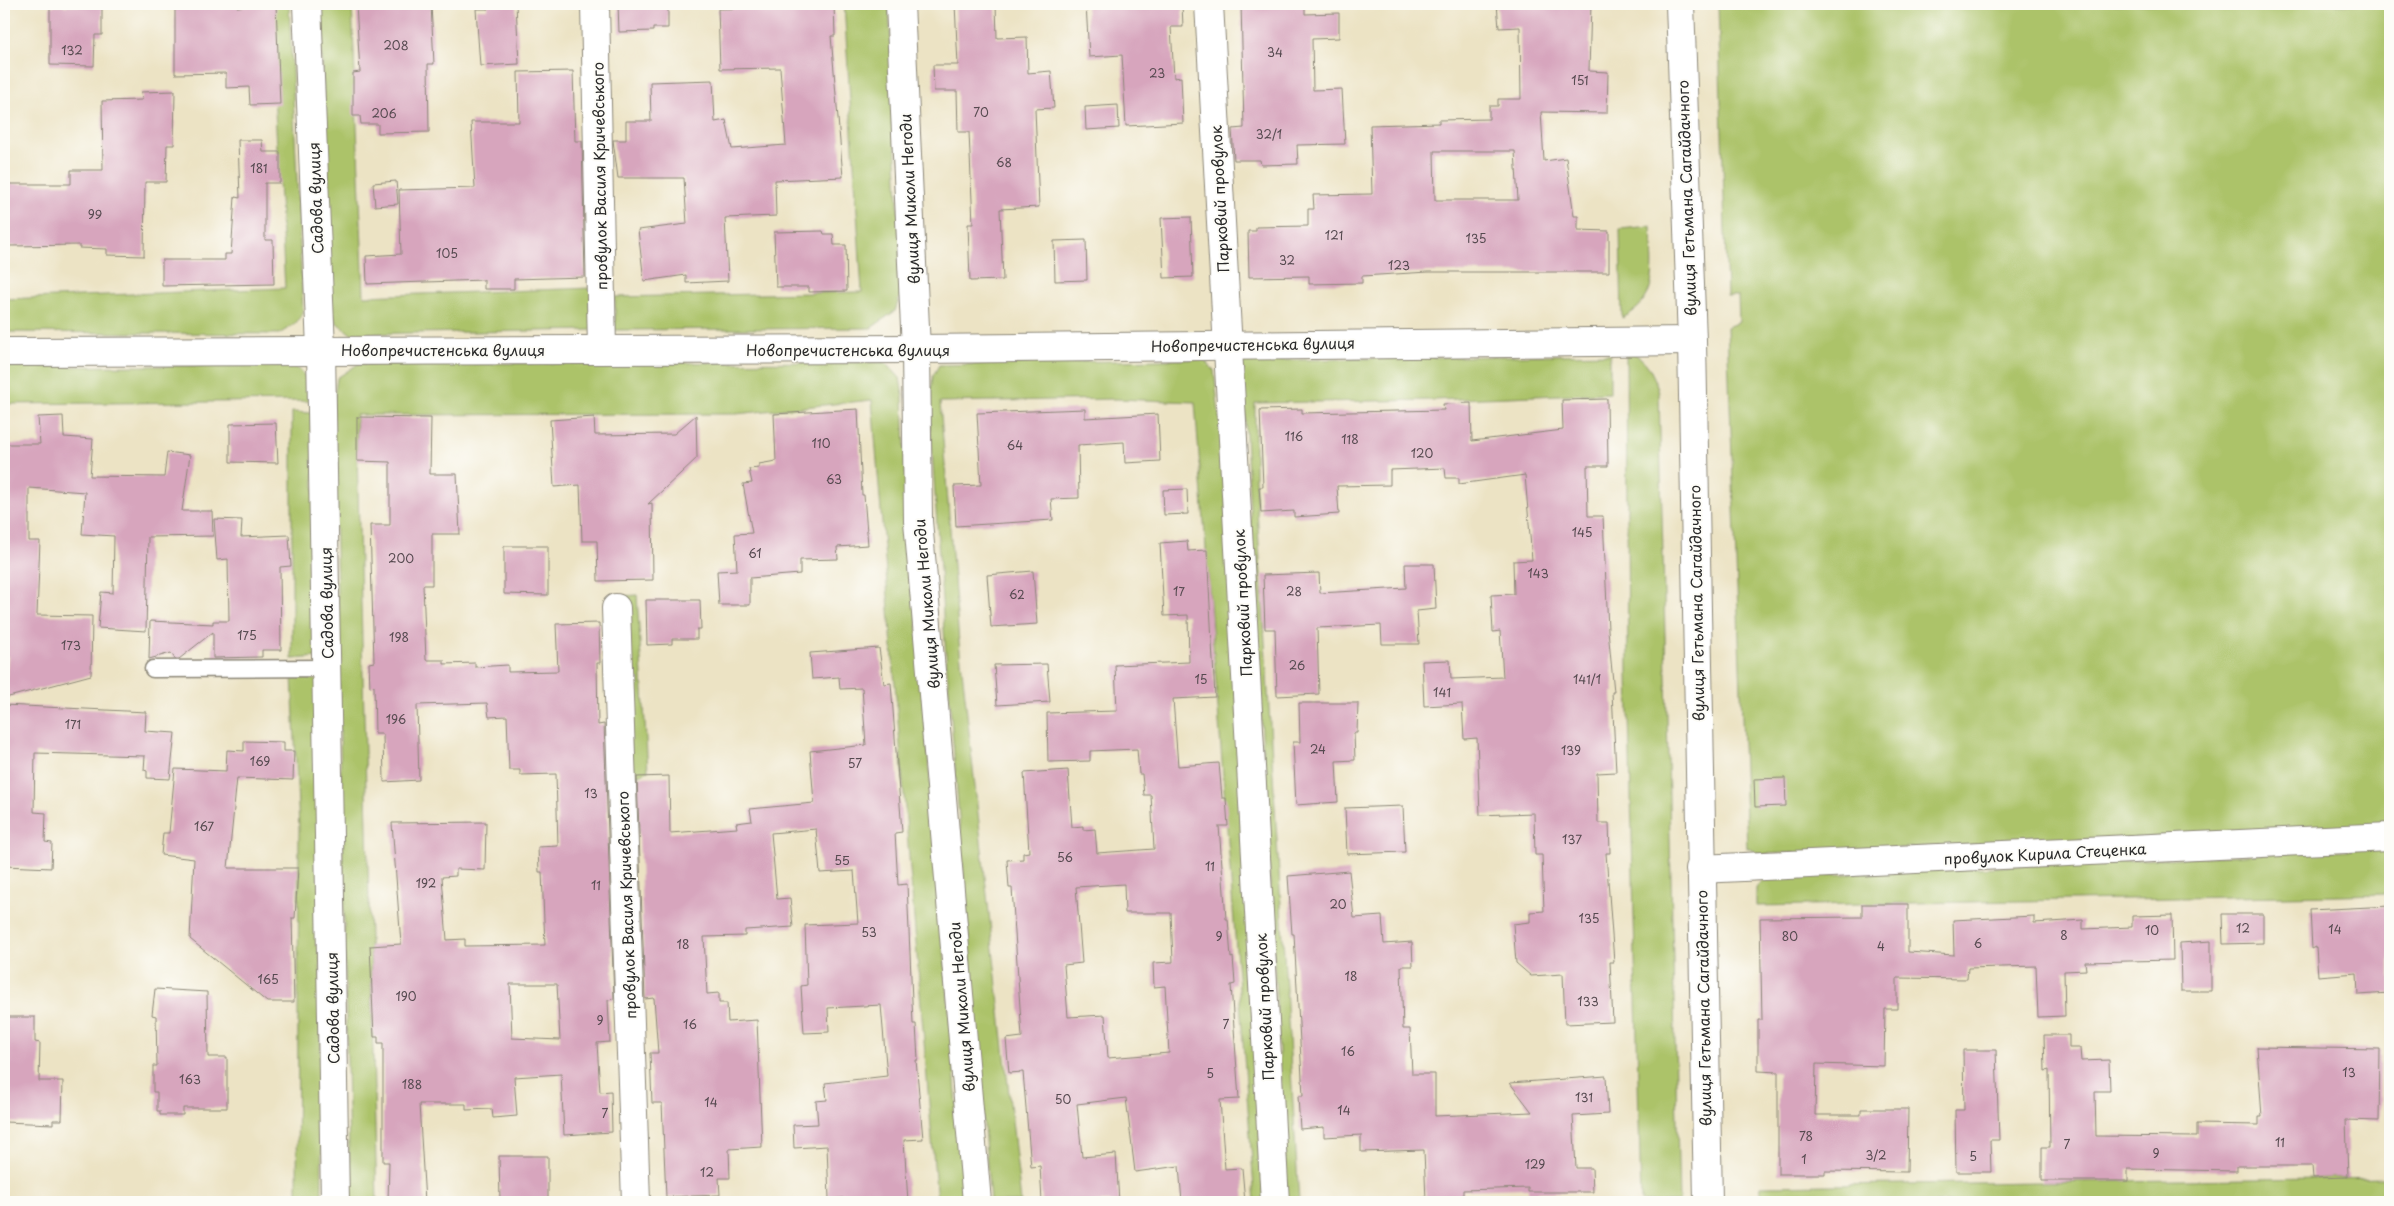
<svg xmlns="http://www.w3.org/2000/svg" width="2394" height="1206" viewBox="0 0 2394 1206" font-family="'Playpen Sans',sans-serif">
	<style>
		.green { fill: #acc369; stroke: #6c774a }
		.building { fill: #d7a5bd; fill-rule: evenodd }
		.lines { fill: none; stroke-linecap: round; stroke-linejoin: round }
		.lane-casing { stroke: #8c8778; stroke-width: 19 }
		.street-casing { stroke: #8c8778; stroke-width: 30 }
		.secondary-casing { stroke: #8c8778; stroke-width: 30 }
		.lane { stroke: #fff; stroke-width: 16 }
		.street { stroke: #fff; stroke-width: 28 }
		.secondary { stroke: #fff; stroke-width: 28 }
		.labels { text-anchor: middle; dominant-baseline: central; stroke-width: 4; stroke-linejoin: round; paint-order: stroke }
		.number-label { font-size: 12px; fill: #564a50 }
		.street-label { font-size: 15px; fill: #2b2b2b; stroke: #fdfcf7 }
	</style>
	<rect width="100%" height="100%" fill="#fdfcf7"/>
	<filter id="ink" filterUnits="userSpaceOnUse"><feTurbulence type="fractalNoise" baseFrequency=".02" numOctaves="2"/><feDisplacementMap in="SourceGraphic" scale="10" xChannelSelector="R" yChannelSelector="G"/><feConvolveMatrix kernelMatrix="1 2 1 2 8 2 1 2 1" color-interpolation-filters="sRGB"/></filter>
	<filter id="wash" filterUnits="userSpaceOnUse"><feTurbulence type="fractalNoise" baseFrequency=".0096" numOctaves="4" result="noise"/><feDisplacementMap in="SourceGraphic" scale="20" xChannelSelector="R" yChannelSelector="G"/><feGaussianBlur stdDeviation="1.12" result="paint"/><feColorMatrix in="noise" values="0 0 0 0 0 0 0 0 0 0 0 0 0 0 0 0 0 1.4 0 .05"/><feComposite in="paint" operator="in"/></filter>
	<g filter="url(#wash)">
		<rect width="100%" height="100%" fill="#ece3c4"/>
		<g class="green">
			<polygon points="269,4 289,4 303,313 295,324 279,334 4,332 4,299 285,288"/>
			<polygon points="320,4 352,4 364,296 592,288 595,330 351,334 337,323 331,312"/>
			<polygon points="844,4 889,4 902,290 895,311 871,328 615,330 615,297 862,292"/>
			<polygon points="1718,4 2390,4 2390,827 1761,854 1747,848 1727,327 1739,322 1738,296 1727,296"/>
			<path d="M1651,226C1652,263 1662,300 1622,318L1620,229Z"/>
			<path d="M1626,349C1648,360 1652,370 1659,393L1679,1202H1641L1628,673Z"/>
			<polygon points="1610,354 1610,393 1433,400 1255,403 1255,477 1299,1202 1287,1202 1242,361"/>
			<polygon points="1203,359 1214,370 1223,450 1264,1202 1255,1202 1195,402 1116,399 940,402 959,642 1021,1202 990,1202 944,630 929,404 933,376 939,365"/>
			<polygon points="885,362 900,378 903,396 907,502 965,1202 937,1202 872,400 736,414 356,415 377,1202 350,1202 333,406 337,378 358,364"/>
			<path d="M292,365C309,376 309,382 311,401L4,404V367Z"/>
			<polygon points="292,412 312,413 319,657 292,659"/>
			<polygon points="637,595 648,771 631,778 623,596"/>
			<polygon points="292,675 318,681 322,1202 297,1202 299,829"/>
			<polygon points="2390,848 2390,894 1756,906 1756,888 1765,878"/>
			<polygon points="2390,1177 2390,1199 2252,1202 1759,1202 1761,1186"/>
		</g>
		<g id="blocks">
			<g class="building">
				<polygon points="175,4 237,4 237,7 276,4 280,104 250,105 249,87 226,88 226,73 175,74"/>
				<polygon points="356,4 431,4 434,64 428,64 429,132 378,133 378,124 361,124 360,116 353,116 353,73 360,72"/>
				<polygon points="488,4 516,4 519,64 480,66 476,9 488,9"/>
				<polygon points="618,4 668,4 668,28 653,28 653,31 619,32"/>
				<polygon points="753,4 834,4 835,36 831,36 843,177 775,180 776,216 725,218 728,281 686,283 686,275 644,281 638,230 687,224 684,178 618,178 613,140 626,140 626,121 651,121 650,82 713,80 715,122 726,120 732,149 786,145 780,68 720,69 718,9 753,8"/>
				<polygon points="955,4 996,4 997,38 1027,37 1028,73 1051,71 1054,108 1035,109 1039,207 1000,209 1003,280 970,281 968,224 973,224 969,132 958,132 957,91 934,91 933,65 958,65"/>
				<polygon points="1086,4 1182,4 1183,27 1171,27 1174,78 1181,77 1183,123 1126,126 1122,55 1089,57"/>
				<polygon points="1241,4 1305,4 1305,14 1339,13 1339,38 1312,39 1313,90 1342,89 1345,144 1297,145 1298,164 1261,165 1260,160 1234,160 1232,129 1244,128"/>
				<path d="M1497,4H1591L1589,71L1608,72L1607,113L1541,112L1544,161L1566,158L1574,216H1578V230L1609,231V272H1428L1362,276V283L1309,284V276L1249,277L1248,231H1256V227L1308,226V209H1314L1313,195L1372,194L1370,125L1439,123V120L1489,119V106H1498V99H1521L1520,27L1499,28ZM1434,151H1515L1518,200H1435Z"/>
				<polygon points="50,6 102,6 102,35 95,35 94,66 50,65"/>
				<polygon points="573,71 575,141 582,141 585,277 514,279 514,289 484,289 484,280 367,284 366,256 401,254 399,190 475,188 471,122 519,122 518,72"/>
				<polygon points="175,91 174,145 167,145 166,182 145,182 144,256 107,255 107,249 79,248 79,245 10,246 4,244 4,184 71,184 71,170 103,170 102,101 142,100 141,92"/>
				<polygon points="1118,105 1119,128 1086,130 1085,107"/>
				<polygon points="238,140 262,140 263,152 280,152 280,183 265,183 265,240 273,240 274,284 162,286 162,260 225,260 225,254 231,254 235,197 240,198"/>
				<polygon points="396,181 398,204 375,206 373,183"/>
				<polygon points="1191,217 1193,277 1164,278 1161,218"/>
				<polygon points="823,231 824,234 833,234 834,245 846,245 847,291 809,292 809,287 776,287 774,232"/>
				<polygon points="1086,240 1087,280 1055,281 1054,241"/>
				<polygon points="1607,399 1608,466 1587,466 1588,516 1603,516 1608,630 1614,692 1612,692 1616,772 1597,773 1598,823 1609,823 1610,853 1606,853 1614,962 1610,962 1613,1022 1565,1024 1563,974 1531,976 1516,963 1513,924 1530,922 1530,912 1544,911 1542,855 1535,855 1534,813 1480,815 1477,738 1464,739 1462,704 1424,706 1422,661 1450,660 1451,679 1503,677 1500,631 1493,632 1491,595 1514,594 1513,561 1532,560 1525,475 1459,484 1459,478 1446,478 1445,468 1390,470 1390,485 1337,486 1339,514 1294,517 1294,511 1261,513 1259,487 1263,487 1260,410 1302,409 1302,413 1444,410 1443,404 1471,403 1472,441 1563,430 1562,400"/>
				<polygon points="858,409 862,495 864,495 868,545 837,547 838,559 800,560 800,574 750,578 750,605 719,605 717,571 737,570 735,534 752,533 743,484 752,483 749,469 759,468 759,464 776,461 774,414"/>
				<polygon points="1085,409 1085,418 1158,414 1160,461 1125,463 1124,442 1078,445 1079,498 1051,499 1053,520 956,526 954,486 981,485 977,413"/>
				<polygon points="696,415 697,458 648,504 652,503 653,580 598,581 597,541 582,541 580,485 554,487 550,420 594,417 595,435 674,434"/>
				<polygon points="63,416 64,437 93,439 90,476 164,477 167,452 190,455 182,511 212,511 213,536 148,537 146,631 98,628 101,592 113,593 114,536 82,534 85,492 29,488 29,541 40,541 37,615 92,616 91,675 5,698 8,656 4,656 4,444 40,444 38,417"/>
				<path d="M357,417L431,418L430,474H457L460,534H432V585H423L426,660H444V664L475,663V667L508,665V672L558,671L556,624L599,623L600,663H597L598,725L604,724L614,999L608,1000L610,1042L597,1043L600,1092L611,1091L612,1132L564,1135L561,1074L514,1077L517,1116L493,1118L492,1109L466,1110V1104H419L425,1202H388L389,1162H383V1043H378V1037H374L370,946L401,944L392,823L486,822L485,870L456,869V876L442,877L447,940L465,939V946L545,945L542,872H539L538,847L558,846L556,774L520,775V770H509L507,716L489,717L487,703L417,705L419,780L384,782L383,734H375L374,686L370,687L369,663L374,662L370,525H390V462L357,461ZM510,984H557L560,1040L512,1038Z"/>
				<polygon points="276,423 278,463 230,462 230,424"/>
				<polygon points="1187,489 1188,514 1164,515 1163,490"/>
				<polygon points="214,519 242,520 241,537 289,535 291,566 280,567 281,650 262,650 262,657 213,658 213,632 179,659 175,659 171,653 149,659 150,621 213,624 213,621 229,621 228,559 217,560"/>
				<path d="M1187,541L1188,551L1207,550L1215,697L1173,699L1178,766L1219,763L1222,798H1226L1228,826H1219L1226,919H1228L1231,958L1233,957L1235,984L1231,985L1239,1099L1220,1100L1225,1169L1242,1168L1245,1202H1182L1179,1166L1135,1172L1126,1098L1077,1104L1082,1157L1116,1154L1119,1202H1042L1040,1166L1031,1167L1023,1072L1009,1073L1006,1039L1022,1037L1012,888H1009L1007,860L1023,859V853L1029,852L1024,773L1068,770L1072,827L1083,826V830L1095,829L1097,853L1154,849L1151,795H1144L1142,774H1139L1137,749L1090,751V761L1048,762L1047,713L1117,711L1115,665L1189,662L1188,615L1164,616L1160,543ZM1124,884L1125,913H1171L1173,962L1153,963L1154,987L1165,986L1169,1053L1108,1058L1105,1015L1068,1017L1064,965L1082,963L1076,887Z"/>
				<polygon points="504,546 548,546 548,595 504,594"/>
				<polygon points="1405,564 1434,564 1436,609 1417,611 1419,644 1382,644 1381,625 1317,628 1319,694 1277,696 1275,629 1265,629 1263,575 1319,573 1320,593 1406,588"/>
				<polygon points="1033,571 1037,624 991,627 987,575"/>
				<polygon points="646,600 700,600 701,629 697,629 697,639 672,639 672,644 647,645"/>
				<polygon points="879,648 884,684 891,683 902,832 895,833 898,885 907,884 913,1024 916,1024 918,1060 916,1060 923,1139 904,1140 908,1202 843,1202 843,1198 829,1199 827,1146 794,1148 793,1125 818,1124 816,1101 827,1100 825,1083 887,1076 881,1005 828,1008 829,1032 804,1033 801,986 807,985 805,925 858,923 854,871 820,873 816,829 771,833 777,899 790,898 793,927 745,930 745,936 704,937 707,994 719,993 719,1003 727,1003 728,1022 757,1020 762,1147 729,1149 730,1178 719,1178 720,1195 666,1197 662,1103 652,1103 650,1053 658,1053 654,998 645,999 637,777 669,776 670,833 737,828 736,823 752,821 750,809 814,803 810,751 866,745 862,688 840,689 839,677 812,679 810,653"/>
				<polygon points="1047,664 1050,702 997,705 994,665"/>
				<polygon points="1299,703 1358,703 1357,733 1354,733 1355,760 1336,761 1338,802 1296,805 1293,742 1300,742"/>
				<polygon points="4,705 146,712 145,731 175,733 170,779 147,778 147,771 144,770 145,756 35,753 34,812 46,813 45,842 52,843 51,868 4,866"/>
				<polygon points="244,741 284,742 284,751 294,751 293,780 237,778 228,868 298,868 295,918 292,918 294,1002 267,1002 190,939 194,859 161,855 163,833 169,833 175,769 226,771 227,750 244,751"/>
				<polygon points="1785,778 1786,806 1755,807 1754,779"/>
				<polygon points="1403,806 1405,852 1347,854 1345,808"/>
				<polygon points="1349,871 1354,918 1382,916 1384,944 1412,942 1413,966 1401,966 1403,1029 1410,1029 1412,1074 1435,1074 1435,1116 1532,1112 1510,1083 1606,1076 1608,1114 1573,1116 1576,1168 1592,1168 1593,1192 1528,1192 1528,1188 1463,1190 1463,1202 1426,1202 1424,1150 1361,1152 1361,1135 1324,1137 1324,1127 1300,1129 1298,1096 1303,1096 1294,934 1292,934 1288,876"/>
				<polygon points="1862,904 1908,904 1908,952 1954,955 1953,920 2034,916 2034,923 2083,920 2083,929 2132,927 2132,916 2172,915 2173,960 2085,962 2086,970 2064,971 2065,1016 2038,1017 2036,966 1968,968 1967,979 1897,978 1897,1009 1885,1009 1884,1066 1816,1064 1815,1115 1861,1115 1861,1109 1908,1109 1907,1172 1825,1171 1825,1174 1778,1174 1778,1072 1758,1071 1758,1020 1762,1020 1760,918 1862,917"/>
				<polygon points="2390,906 2390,993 2358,995 2357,973 2318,976 2316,947 2312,949 2310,910"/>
				<polygon points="2222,914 2263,914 2263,943 2223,944"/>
				<polygon points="2211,941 2211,991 2181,991 2180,943"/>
				<polygon points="155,989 207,992 208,1057 227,1057 227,1108 183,1108 183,1115 160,1115 160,1111 157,1111 157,1092 153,1092 153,1066 157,1066 156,1016 152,1015"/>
				<polygon points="4,1017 35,1017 35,1042 40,1043 39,1081 63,1081 62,1120 53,1120 53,1124 4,1122"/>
				<polygon points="2044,1035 2069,1035 2069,1048 2080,1048 2081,1061 2109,1060 2110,1091 2095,1091 2096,1136 2197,1137 2197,1124 2259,1125 2259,1117 2262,1117 2257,1047 2380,1049 2379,1121 2346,1120 2348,1177 2313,1178 2312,1166 2237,1166 2237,1171 2128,1169 2128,1181 2042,1181 2042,1147 2050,1147 2049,1070 2045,1071"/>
				<polygon points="1963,1050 1996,1050 1999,1140 1990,1140 1991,1172 1956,1172 1955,1110 1964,1110"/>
				<polygon points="499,1156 548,1156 548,1202 500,1202"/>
			</g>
		</g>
	</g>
	<g filter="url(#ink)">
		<use href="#blocks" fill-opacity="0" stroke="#8c8778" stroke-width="1"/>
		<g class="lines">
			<defs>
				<polyline id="lane" points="153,669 328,668"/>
				<g id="street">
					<polyline points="307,4 321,349 335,1202"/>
					<polyline points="595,4 602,349"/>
					<polyline points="900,4 916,349 918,521 977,1202"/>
					<polyline points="1209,4 1275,1202"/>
					<polyline points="4,352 916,349 1692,341"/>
					<polyline points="616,608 636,1202"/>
					<polyline points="1700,869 2390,837"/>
				</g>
				<polyline id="secondary" points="1680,4 1692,341 1708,1202"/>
			</defs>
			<use href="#lane" class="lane-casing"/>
			<use href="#street" class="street-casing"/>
			<use href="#secondary" class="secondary-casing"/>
			<use href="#lane" class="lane"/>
			<use href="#street" class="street"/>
			<use href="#secondary" class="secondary"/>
		</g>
	</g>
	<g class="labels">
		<g class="number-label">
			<text x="396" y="45">208</text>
			<text x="72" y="50">132</text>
			<text x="1275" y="52">34</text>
			<text x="1157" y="73">23</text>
			<text x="1580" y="80">151</text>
			<text x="981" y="112">70</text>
			<text x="384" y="113">206</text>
			<text x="1269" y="134">32/1</text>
			<text x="1004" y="162">68</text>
			<text x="259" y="168">181</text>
			<text x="95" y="214">99</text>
			<text x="1334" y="235">121</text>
			<text x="1476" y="238">135</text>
			<text x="447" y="253">105</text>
			<text x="1287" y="260">32</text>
			<text x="1399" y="265">123</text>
			<text x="1294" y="436">116</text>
			<text x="1350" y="439">118</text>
			<text x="821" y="443">110</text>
			<text x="1015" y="445">64</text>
			<text x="1422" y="453">120</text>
			<text x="834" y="479">63</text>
			<text x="1582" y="532">145</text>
			<text x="755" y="553">61</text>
			<text x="401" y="558">200</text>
			<text x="1538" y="573">143</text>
			<text x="1179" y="591">17</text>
			<text x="1294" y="591">28</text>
			<text x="1017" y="594">62</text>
			<text x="247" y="635">175</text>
			<text x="399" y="637">198</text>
			<text x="71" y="645">173</text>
			<text x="1297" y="665">26</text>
			<text x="1201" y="679">15</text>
			<text x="1587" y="679">141/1</text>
			<text x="1442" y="692">141</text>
			<text x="396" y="719">196</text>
			<text x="73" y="724">171</text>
			<text x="1318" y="749">24</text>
			<text x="1571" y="750">139</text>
			<text x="260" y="761">169</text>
			<text x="855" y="763">57</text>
			<text x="591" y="793">13</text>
			<text x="204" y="826">167</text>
			<text x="1572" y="839">137</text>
			<text x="1065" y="857">56</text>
			<text x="842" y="860">55</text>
			<text x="1210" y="866">11</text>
			<text x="426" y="883">192</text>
			<text x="596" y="885">11</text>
			<text x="1338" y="904">20</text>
			<text x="1589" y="918">135</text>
			<text x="2243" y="928">12</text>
			<text x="2335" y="929">14</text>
			<text x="2152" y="930">10</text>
			<text x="869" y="932">53</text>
			<text x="2064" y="935">8</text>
			<text x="1219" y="936">9</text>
			<text x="1790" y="936">80</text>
			<text x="1978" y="943">6</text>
			<text x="683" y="944">18</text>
			<text x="1881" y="946">4</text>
			<text x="1351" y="976">18</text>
			<text x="268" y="979">165</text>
			<text x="406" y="996">190</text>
			<text x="1588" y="1001">133</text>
			<text x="600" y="1020">9</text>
			<text x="690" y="1024">16</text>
			<text x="1226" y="1024">7</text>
			<text x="1348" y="1051">16</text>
			<text x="2349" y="1072">13</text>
			<text x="1210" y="1073">5</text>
			<text x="190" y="1079">163</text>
			<text x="412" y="1084">188</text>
			<text x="1584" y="1097">131</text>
			<text x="1063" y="1099">50</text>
			<text x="711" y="1102">14</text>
			<text x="1344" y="1110">14</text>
			<text x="605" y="1113">7</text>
			<text x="1806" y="1136">78</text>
			<text x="2280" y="1142">11</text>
			<text x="2067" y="1144">7</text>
			<text x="2156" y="1153">9</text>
			<text x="1876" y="1155">3/2</text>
			<text x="1973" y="1156">5</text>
			<text x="1804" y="1159">1</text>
			<text x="1535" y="1164">129</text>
			<text x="707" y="1172">12</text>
		</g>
		<g class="street-label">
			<text transform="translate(599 176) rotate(-91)">провулок Василя Кричевського</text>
			<text transform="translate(315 198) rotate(-92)">Садова вулиця</text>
			<text transform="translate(1686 198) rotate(-92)">вулиця Гетьмана Сагайдачного</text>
			<text transform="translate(909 199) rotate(-93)">вулиця Миколи Негоди</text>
			<text transform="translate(1219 199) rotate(-93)">Парковий провулок</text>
			<text transform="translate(1253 344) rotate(-1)">Новопречистенська вулиця</text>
			<text x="443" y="349">Новопречистенська вулиця</text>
			<text x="848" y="349">Новопречистенська вулиця</text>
			<text transform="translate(326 603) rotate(-91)">Садова вулиця</text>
			<text transform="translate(1242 603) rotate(-93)">Парковий провулок</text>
			<text transform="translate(1696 603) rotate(-91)">вулиця Гетьмана Сагайдачного</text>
			<text transform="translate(926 604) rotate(-95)">вулиця Миколи Негоди</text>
			<text transform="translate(2045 853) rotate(-3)">провулок Кирила Стеценка</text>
			<text transform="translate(626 905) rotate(-92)">провулок Василя Кричевського</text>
			<text transform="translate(961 1007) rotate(-95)">вулиця Миколи Негоди</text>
			<text transform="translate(1264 1007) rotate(-93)">Парковий провулок</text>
			<text transform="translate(332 1008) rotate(-91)">Садова вулиця</text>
			<text transform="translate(1703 1008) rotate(-91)">вулиця Гетьмана Сагайдачного</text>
		</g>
	</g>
	<rect width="2394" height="1206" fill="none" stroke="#fdfcf7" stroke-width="20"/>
</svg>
